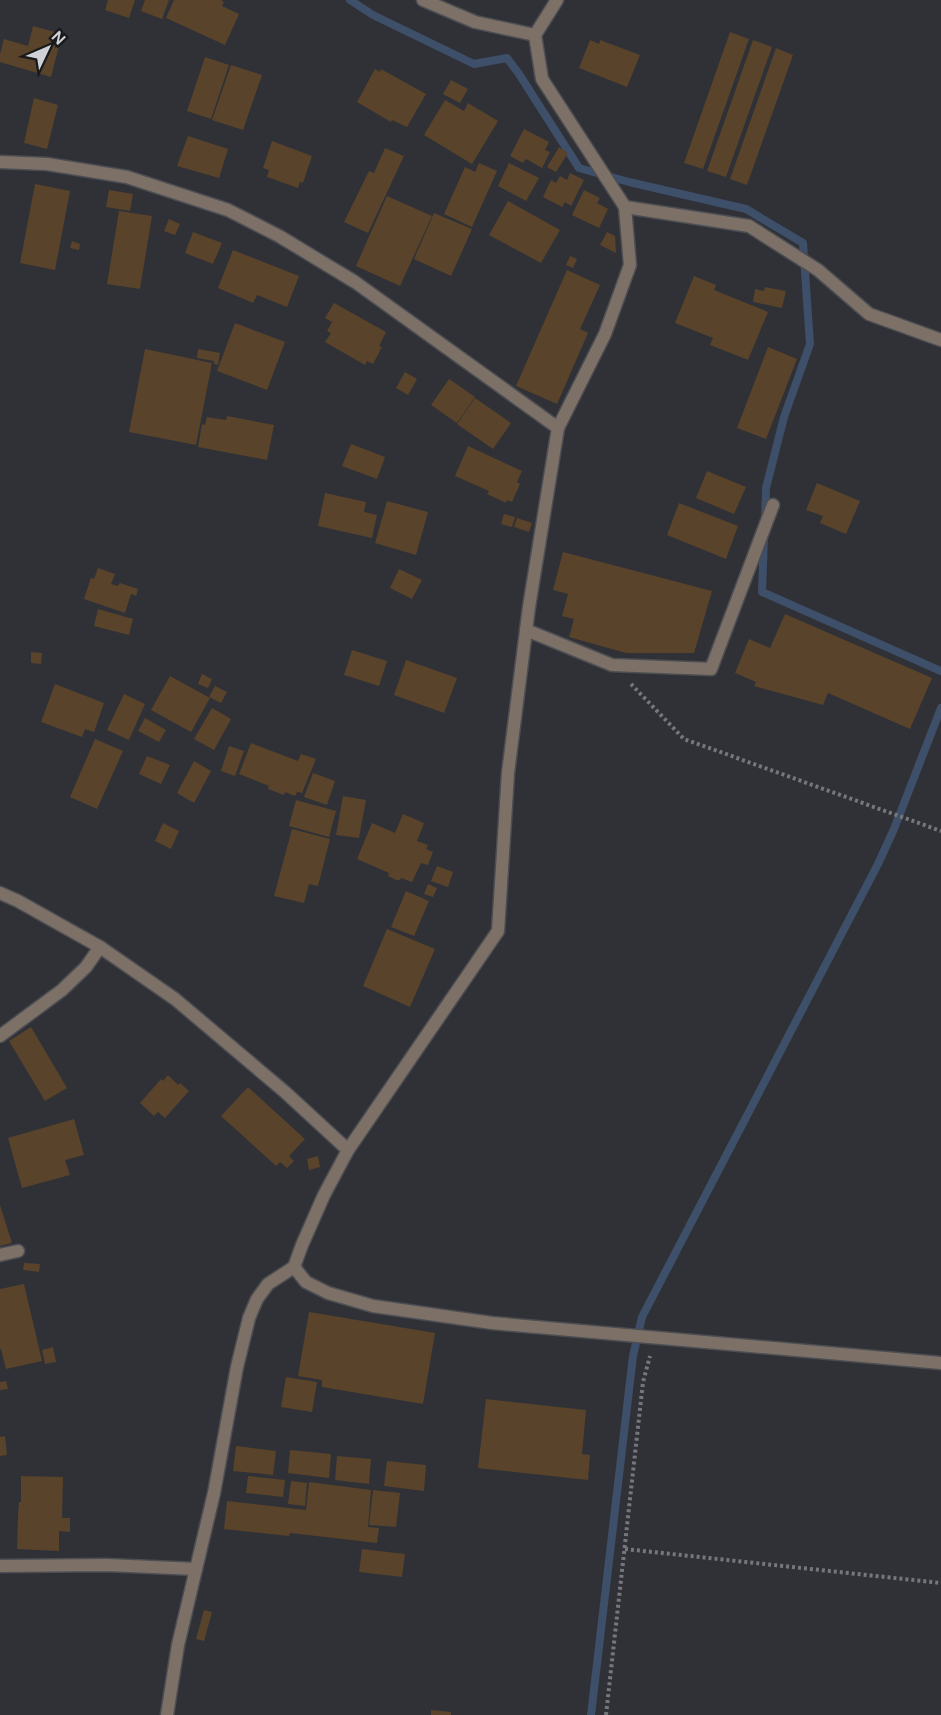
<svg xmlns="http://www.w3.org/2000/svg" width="941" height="1715" viewBox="0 0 941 1715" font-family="'DM Sans',sans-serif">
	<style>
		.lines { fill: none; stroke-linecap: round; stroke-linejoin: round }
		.stream { stroke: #3e4f69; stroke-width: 8 }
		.building { fill: #59432a }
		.service-casing { stroke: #4c4e53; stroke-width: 15 }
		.minor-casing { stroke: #4c4e53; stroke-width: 15 }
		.tertiary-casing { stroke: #4c4e53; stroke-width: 15 }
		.path { stroke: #76777d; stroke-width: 4; stroke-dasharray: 3 3; stroke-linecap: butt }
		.service { stroke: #7d7167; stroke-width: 12 }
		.minor { stroke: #7d7167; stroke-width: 12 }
		.tertiary { stroke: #7d7167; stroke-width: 12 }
	</style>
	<rect width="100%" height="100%" fill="#2f3137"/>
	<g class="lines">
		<g class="stream">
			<polyline points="350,0 373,15 474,64 507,58 519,74 579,168 629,182 746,209 803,243 810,344 784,417 766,488 765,520"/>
			<polyline points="764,536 762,592 941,671"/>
			<polyline points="591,1715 633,1356 642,1317 878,864 894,829 941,708"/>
		</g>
	</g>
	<g class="building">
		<polygon points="108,0 135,0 129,18 105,10"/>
		<polygon points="145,0 169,0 162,19 141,11"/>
		<polygon points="174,0 221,0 224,2 222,6 239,14 225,45 166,18"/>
		<polygon points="33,26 62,34 51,77 0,62 0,54 4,39 28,46"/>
		<polygon points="730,32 749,39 703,169 684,163"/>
		<polygon points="590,40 599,44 600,40 640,55 627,87 579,68"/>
		<polygon points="753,40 772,47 726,177 707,171"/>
		<polygon points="776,48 793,55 747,185 730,179"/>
		<polygon points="205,57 229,65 211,119 187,111"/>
		<polygon points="231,65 262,75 243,130 212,120"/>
		<polygon points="375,69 380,72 381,69 426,94 407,127 392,120 391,122 357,102"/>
		<polygon points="451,80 468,89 460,103 443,94"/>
		<polygon points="34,98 58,105 47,149 24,143"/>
		<polygon points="445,100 464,111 468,103 498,121 472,164 424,135"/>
		<polygon points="524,129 549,142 545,150 550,152 542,168 526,159 523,163 510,156"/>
		<polygon points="188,136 228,149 219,178 177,166"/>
		<polygon points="272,141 312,156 303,183 300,182 298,188 267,177 269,170 263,168"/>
		<polygon points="559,147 568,153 556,172 547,167"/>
		<polygon points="385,148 404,156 368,233 344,222 369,171 374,173"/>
		<polygon points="479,163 497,171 472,227 444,214 465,167 475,172"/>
		<polygon points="509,163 539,178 526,201 498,186"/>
		<polygon points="570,173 584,180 571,206 565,202 562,207 543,197 551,180 556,183 560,176 567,180"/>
		<polygon points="35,184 70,191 55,270 20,263"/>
		<polygon points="109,190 133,194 130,211 106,207"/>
		<polygon points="584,190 600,198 597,203 608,209 599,228 572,215"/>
		<polygon points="387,196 432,216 400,286 356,266"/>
		<polygon points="508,201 560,230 541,263 489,235"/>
		<polygon points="119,211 152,216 140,289 107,284"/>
		<polygon points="434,213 472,229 451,276 414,259"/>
		<polygon points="169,219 180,224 175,235 164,231"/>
		<polygon points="193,232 222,243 213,264 185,253"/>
		<polygon points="607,232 615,236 616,253 600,245"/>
		<polygon points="72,241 80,244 79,250 70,248"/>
		<polygon points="233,250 299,276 287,307 257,295 253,303 218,288"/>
		<polygon points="570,256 577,259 573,268 566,265"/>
		<polygon points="567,270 600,285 580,329 588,333 557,404 516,386"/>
		<polygon points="694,276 716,285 714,290 768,312 748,360 710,345 713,338 675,323"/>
		<polygon points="765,287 786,291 782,308 753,302 755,289 764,291"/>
		<polygon points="334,303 386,332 379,346 382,347 373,364 367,361 365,365 325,342 331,333 327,331 332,322 325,318"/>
		<polygon points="235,323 285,342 267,390 217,371"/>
		<polygon points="768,347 797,359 766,439 737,428"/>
		<polygon points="145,349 212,363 196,445 129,432"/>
		<polygon points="198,349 220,353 218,365 214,364 214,361 197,358"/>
		<polygon points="405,372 417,379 408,395 396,388"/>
		<polygon points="449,379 475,397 457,423 431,405"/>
		<polygon points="475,398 511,423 493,449 457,424"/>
		<polygon points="227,416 274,425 267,460 198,447 202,424 205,425 207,417 226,420"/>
		<polygon points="351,444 385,457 377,479 342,466"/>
		<polygon points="468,446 522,471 517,482 520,484 512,502 507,500 506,503 487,494 489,491 455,476"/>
		<polygon points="707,471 746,487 734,514 696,498"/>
		<polygon points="817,483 860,501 846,534 820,523 823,516 806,510"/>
		<polygon points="325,493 366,502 364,512 377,515 372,538 318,526"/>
		<polygon points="387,501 428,512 416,555 375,543"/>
		<polygon points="679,503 738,526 726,559 667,535"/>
		<polygon points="504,514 515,517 512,527 501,524"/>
		<polygon points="517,518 532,523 529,532 514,527"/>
		<polygon points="563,552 712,591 694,653 626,653 569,637 574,619 562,616 568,594 553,590"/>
		<polygon points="98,568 115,574 111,584 118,586 120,583 138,589 136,596 131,594 125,613 84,599 91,578 94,579"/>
		<polygon points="399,569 422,580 412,599 390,588"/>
		<polygon points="98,609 133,619 129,635 94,626"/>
		<polygon points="785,614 932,678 910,729 828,693 823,705 754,686 756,682 735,673 749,639 770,648"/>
		<polygon points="352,650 387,661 379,686 344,675"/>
		<polygon points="31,652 42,653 41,664 31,663"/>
		<polygon points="406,660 457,678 444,713 394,695"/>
		<polygon points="202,674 212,679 208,688 198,684"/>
		<polygon points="170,676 210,698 191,732 151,710"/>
		<polygon points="55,684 104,703 94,732 85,729 82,737 41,722"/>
		<polygon points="215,686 227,692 221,703 209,697"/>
		<polygon points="124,694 145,704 129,740 107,730"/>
		<polygon points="212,708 231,719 214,750 194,739"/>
		<polygon points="145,718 166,730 159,742 138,731"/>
		<polygon points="95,739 123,751 97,809 70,797"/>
		<polygon points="251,743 298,761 301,754 316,759 302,793 297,792 295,796 285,792 284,795 268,789 269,786 239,774"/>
		<polygon points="229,746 244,751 235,776 221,771"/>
		<polygon points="147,756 170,765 161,784 139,774"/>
		<polygon points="194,761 211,771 194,803 177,793"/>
		<polygon points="313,773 335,781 327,805 304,797"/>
		<polygon points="343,796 366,800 359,838 336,835"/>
		<polygon points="296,800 336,811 329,837 289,826"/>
		<polygon points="403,814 424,823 417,841 428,845 426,849 433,852 428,865 421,863 412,882 401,878 400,880 396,880 388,876 389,873 357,859 372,823 395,833"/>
		<polygon points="163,823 179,831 171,849 155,841"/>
		<polygon points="292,829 330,839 318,886 309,884 304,903 274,896"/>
		<polygon points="437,866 453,872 448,887 431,881"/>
		<polygon points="428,884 437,888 433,897 424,894"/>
		<polygon points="406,891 429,901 414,936 391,927"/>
		<polygon points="387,929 435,949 410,1007 363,986"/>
		<polygon points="31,1027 67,1088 45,1101 9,1041"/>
		<polygon points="168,1075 178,1085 180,1083 189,1091 165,1118 158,1112 154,1116 140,1103 161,1079 163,1081"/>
		<polygon points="248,1087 305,1139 289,1156 294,1161 287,1168 280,1162 276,1166 221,1116"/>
		<polygon points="74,1119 84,1155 65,1160 70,1175 22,1188 8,1138"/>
		<polygon points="318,1156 320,1167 309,1170 307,1159"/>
		<polygon points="0,1205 12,1243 0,1246"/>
		<polygon points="24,1263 40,1264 39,1272 23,1270"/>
		<polygon points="24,1284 42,1361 6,1369 1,1349 0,1349 0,1289"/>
		<polygon points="309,1312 435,1333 423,1404 322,1387 322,1380 298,1376"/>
		<polygon points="53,1347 56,1362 45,1364 42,1350"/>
		<polygon points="286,1377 317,1382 312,1412 281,1407"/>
		<polygon points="6,1381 8,1389 0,1390 0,1382"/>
		<polygon points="486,1399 586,1410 582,1454 590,1455 588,1480 478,1468"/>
		<polygon points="5,1436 7,1455 0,1456 0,1437"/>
		<polygon points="236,1446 276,1451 273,1475 233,1471"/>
		<polygon points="290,1450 331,1454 329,1478 288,1473"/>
		<polygon points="337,1456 371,1459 369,1484 335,1480"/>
		<polygon points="387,1461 426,1465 424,1491 384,1486"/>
		<polygon points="21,1476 63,1477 62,1518 70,1518 70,1532 59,1531 59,1551 17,1549 18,1516 19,1502 21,1502"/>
		<polygon points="248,1476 285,1480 283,1497 246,1493"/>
		<polygon points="291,1481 307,1483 305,1506 288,1504"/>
		<polygon points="309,1482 371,1490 368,1527 379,1528 377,1543 290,1533 289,1536 224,1529 227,1501 306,1510"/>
		<polygon points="373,1490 400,1493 396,1527 369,1525"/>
		<polygon points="362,1549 405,1554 402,1577 359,1572"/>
		<polygon points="204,1610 212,1612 204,1641 196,1639"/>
		<polygon points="431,1710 451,1712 451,1715 431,1715"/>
	</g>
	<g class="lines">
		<defs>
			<g id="service">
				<polyline points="0,1255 18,1251"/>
				<polyline points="167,1715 178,1645 214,1493 237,1367 249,1318 257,1299 268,1284 294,1267"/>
			</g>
			<g id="minor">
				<polyline points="423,0 475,22 535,35"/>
				<polyline points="0,162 47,164 127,177 228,210 279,236 355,282 558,428"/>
				<polyline points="625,207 749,226 818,270 869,314 941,340"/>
				<polyline points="526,630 612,665 711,669 773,505"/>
				<polyline points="0,1036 62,990 86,967 100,947"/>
				<polyline points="294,1267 302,1245 324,1195 348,1150 498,931 508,773 529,607 558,428 605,334 630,265 625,207 542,79 535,35 557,0"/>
				<polyline points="0,1566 107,1565 196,1569"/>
			</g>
			<g id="tertiary">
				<polyline points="0,893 18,901 100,947 175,999 285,1092 348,1150"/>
				<polyline points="294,1267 306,1282 328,1293 373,1306 492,1323 941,1363"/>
			</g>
		</defs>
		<use href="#service" class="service-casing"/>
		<use href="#minor" class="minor-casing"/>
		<use href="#tertiary" class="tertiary-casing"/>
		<g class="path">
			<polyline points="631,684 684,739 941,831"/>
			<polyline points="625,1549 941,1583"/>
			<polyline points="606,1715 643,1382 650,1356"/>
		</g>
		<use href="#service" class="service"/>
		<use href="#minor" class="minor"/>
		<use href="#tertiary" class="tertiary"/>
	</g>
	<g transform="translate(48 48) rotate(46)" stroke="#18191c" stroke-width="4.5" paint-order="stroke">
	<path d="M0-4.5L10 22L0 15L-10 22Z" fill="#d0d1d5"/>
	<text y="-9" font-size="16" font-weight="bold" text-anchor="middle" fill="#d0d1d5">N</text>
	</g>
</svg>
